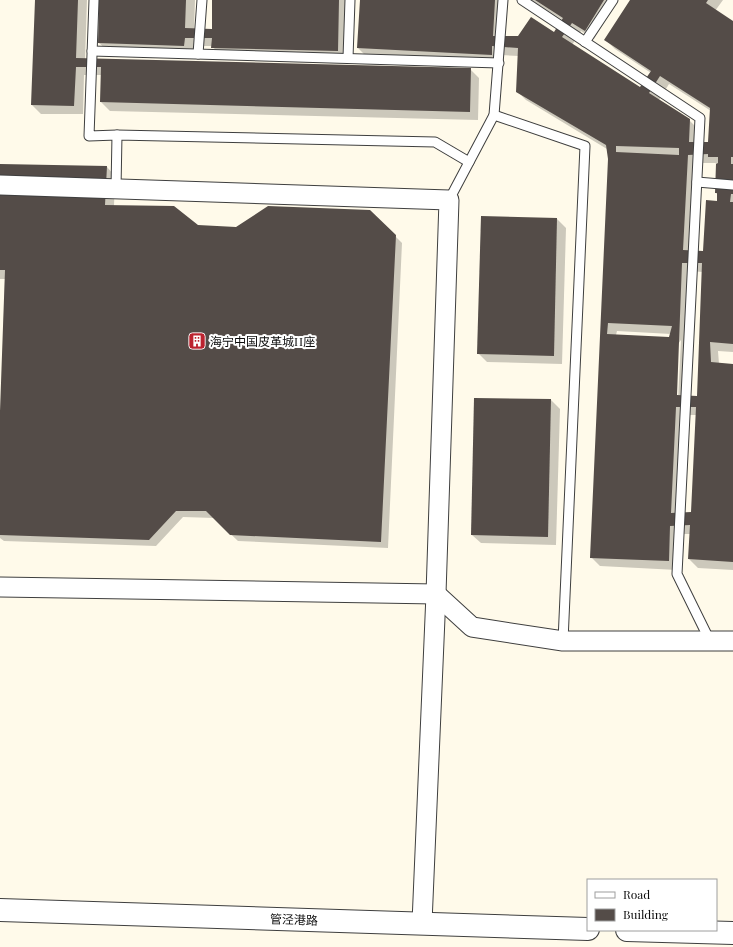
<svg xmlns="http://www.w3.org/2000/svg" width="733" height="947" viewBox="0 0 733 947" font-family="'Playfair Display','Noto Sans SC',serif">
	<style>
		.shadow { fill: #0003; fill-rule: evenodd }
		.building { fill: #544c48; fill-rule: evenodd }
		.lines { fill: none; stroke-linecap: round; stroke-linejoin: round }
		.service-casing { stroke: #3f3f3f; stroke-width: 11 }
		.minor-casing { stroke: #3f3f3f; stroke-width: 21 }
		.tertiary-casing { stroke: #3f3f3f; stroke-width: 24 }
		.service { stroke: #fff; stroke-width: 9 }
		.minor { stroke: #fff; stroke-width: 19 }
		.tertiary { stroke: #fff; stroke-width: 22 }
		.labels { text-anchor: middle; dominant-baseline: central; stroke-width: 4; stroke-linejoin: round; paint-order: stroke }
		.poi-label { font-size: 12px; fill: #0c0c0c; stroke: #fff; text-anchor: start }
		.street-label { font-size: 12px; fill: #0c0c0c; stroke: #fff }
	</style>
	<rect width="100%" height="100%" fill="#fffaea"/>
	<g class="shadow">
		<polygon points="36,0 87,0 85,60 470,69 479,78 478,120 110,111 101,102 102,75 84,75 83,114 41,114 32,105"/>
		<polygon points="100,0 195,0 194,29 213,30 213,0 348,0 347,60 221,56 212,46 193,46 193,54 108,51 99,43"/>
		<path d="M361,0H504L502,37H519L554,33L563,20L531,0H618L594,39L581,31L572,45L641,89L651,73L615,49L606,40L632,0H723L715,11L733,22V352L718,351L719,364L733,365V570L698,568L689,559L691,534H679L677,570L600,566L591,557L609,159L607,149L526,100L517,91L519,56L501,55L500,64L367,57L358,48ZM669,84L711,111L709,143H697L698,129L689,120L659,100ZM696,163H715L717,164L716,193L718,195V202L704,252H692ZM690,271L703,272L698,397H686ZM617,331L671,334L670,338L616,335ZM681,340L678,400H676L678,344ZM685,415H697L692,513H680Z"/>
		<polygon points="0,165 107,167 115,176 114,206 198,226 236,228 370,211 402,243 388,548 238,541 214,518 183,517 156,546 4,541 0,538 0,441 5,279 0,279"/>
		<polygon points="557,219 566,228 562,364 487,362 478,353"/>
		<polygon points="551,400 560,409 556,545 481,543 472,535"/>
	</g>
	<g class="building">
		<polygon points="35,0 78,0 76,58 471,68 470,112 100,102 101,67 76,67 74,106 31,105"/>
		<polygon points="99,0 186,0 185,28 212,29 212,0 339,0 338,51 211,48 212,38 185,38 184,46 98,43"/>
		<path d="M360,0H495L493,36H518L531,17L554,32L563,18L535,0H604L585,31L572,23L562,37L640,87L651,71L604,40L630,0H708L706,3L733,21V157H731V164H733V194H731L730,202H733V344L710,342L711,362L733,364V562L688,559L690,525L670,526L669,561L590,558L608,159L606,145L516,92L518,48L492,46V55L357,48ZM660,76L710,108L708,142H689L690,119L649,93ZM616,146L679,148V155L616,152ZM708,154V157H718V163L716,164L715,193H717V201L706,200L703,251L683,250L688,155ZM682,263H702L697,396L677,395ZM608,323L672,326L669,337L607,334ZM676,407H696L691,512L671,513Z"/>
		<polygon points="0,164 107,166 105,205 174,206 198,225 236,227 268,206 370,210 396,235 381,542 230,535 206,511 176,511 149,540 0,535 0,411 5,270 0,270"/>
		<polygon points="481,216 557,218 554,356 477,354"/>
		<polygon points="474,398 551,399 548,537 471,535"/>
	</g>
	<g class="lines">
		<defs>
			<g id="service">
				<polyline points="94,0 89,136 117,135 435,142 469,162"/>
				<polyline points="522,0 700,118 677,574 710,641"/>
				<polyline points="585,42 613,0"/>
				<polyline points="92,51 499,63"/>
				<polyline points="198,54 202,0"/>
				<polyline points="348,58 350,0"/>
				<polyline points="494,115 585,146 563,641"/>
				<polyline points="697,182 733,185"/>
				<polyline points="116,189 117,135"/>
				<polyline points="449,200 494,115 503,0"/>
			</g>
			<g id="minor">
				<polyline points="0,185 449,200 436,594 422,923"/>
				<polyline points="0,587 436,594 472,627 563,641 733,641"/>
			</g>
			<g id="tertiary">
				<polyline points="0,910 588,929"/>
				<polyline points="627,930 733,933"/>
			</g>
		</defs>
		<use href="#service" class="service-casing"/>
		<use href="#minor" class="minor-casing"/>
		<use href="#tertiary" class="tertiary-casing"/>
		<use href="#service" class="service"/>
		<use href="#minor" class="minor"/>
		<use href="#tertiary" class="tertiary"/>
	</g>
	<defs>
		<symbol id="building-square" viewBox="-11 -11 22 22"><rect x="-9" y="-9" width="18" height="18" rx="4" fill="#bc232f" stroke="#fff"/><path d="M-4-6H4V6H1V3H-1V6H-4ZM-2.5-4.3h1.7v1.8h-1.7ZM.8-4.3h1.7v1.8H.8ZM-2.5-1h1.7V.8h-1.7ZM.8-1h1.7V.8H.8Z" fill="#fff"/></symbol>
	</defs>
	<g fill-rule="evenodd">
		<use href="#building-square" x="187" y="331" width="20" height="20"/>
	</g>
	<g class="labels">
		<g class="poi-label">
			<text x="210" y="341">海宁中国皮革城H座</text>
		</g>
		<g class="street-label">
			<text transform="translate(294 919) rotate(2)">管泾港路</text>
		</g>
	</g>
	<rect x="587" y="879" width="130" height="52" fill="#ffffff" stroke="#9e9e9e"/>
	<rect x="595" y="892" width="20" height="6" fill="#ffffff" stroke="#9e9e9e"/>
	<text x="623" y="899" font-size="12" fill="#0c0c0c">Road</text>
	<rect x="595" y="909" width="20" height="12" fill="#544c48" stroke="#9e9e9e"/>
	<text x="623" y="919" font-size="12" fill="#0c0c0c">Building</text>
</svg>
